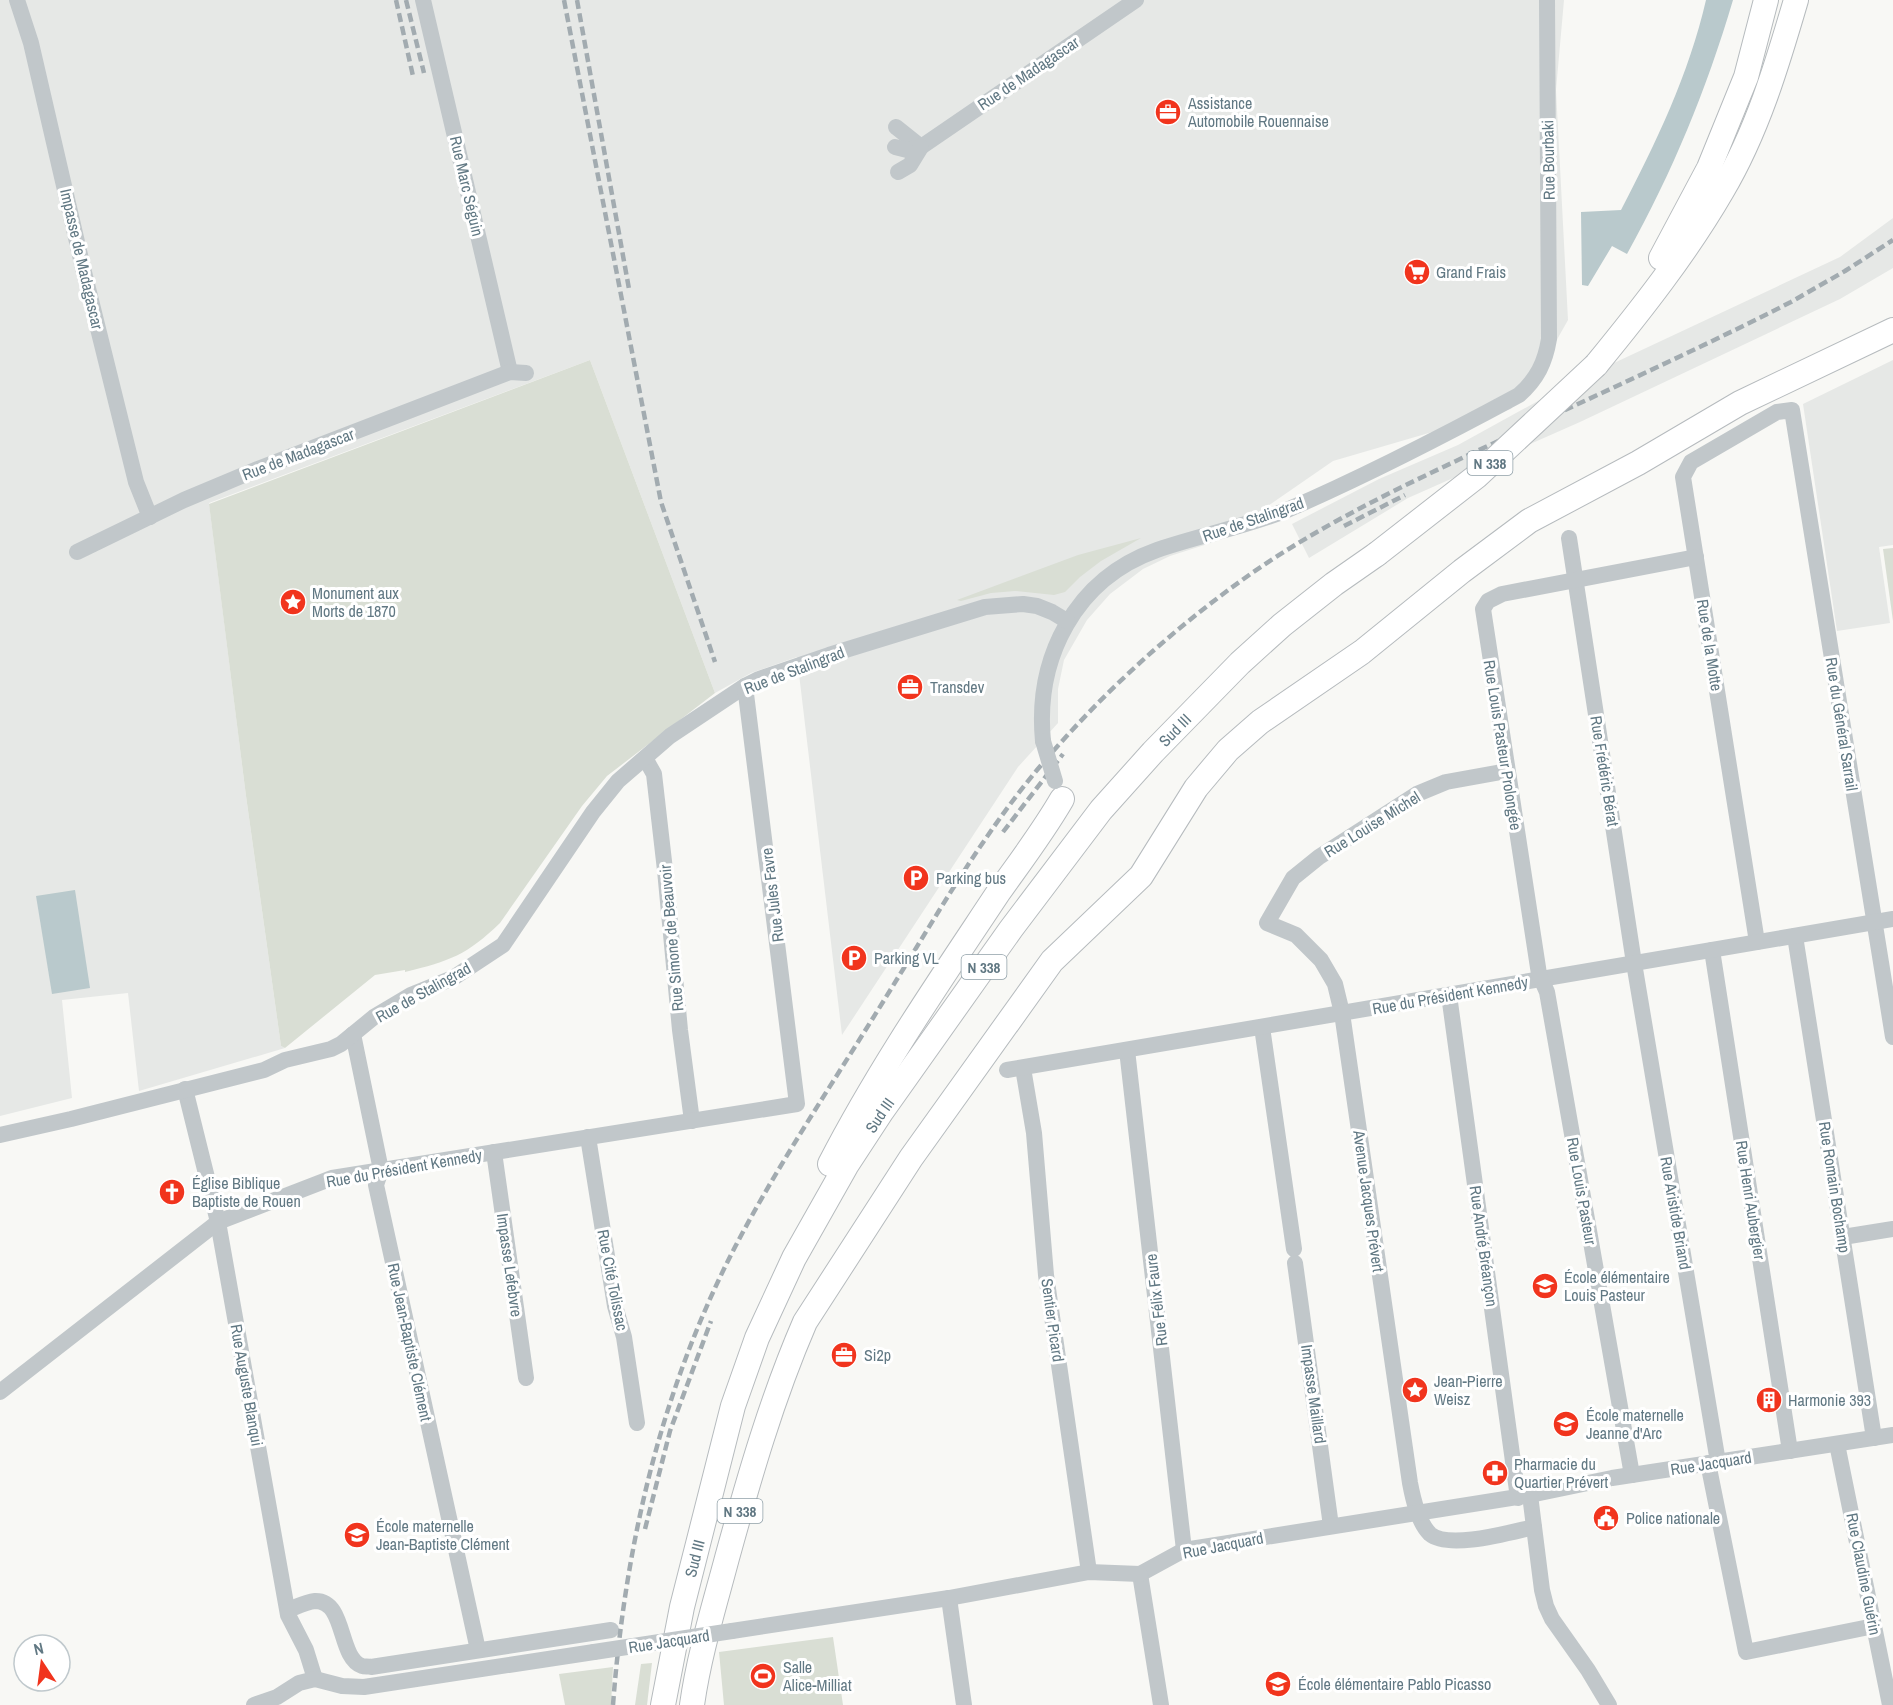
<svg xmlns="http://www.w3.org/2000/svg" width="1893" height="1705" viewBox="0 0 1893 1705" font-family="'Archivo Narrow',sans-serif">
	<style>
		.built { fill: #e6e8e6 }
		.green { fill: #d9ded4 }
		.water { fill: #b9c9cc }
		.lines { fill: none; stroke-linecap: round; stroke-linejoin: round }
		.highway-casing { stroke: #b6bbbe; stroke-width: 26 }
		.minor { stroke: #c1c7ca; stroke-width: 16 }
		.highway { stroke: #fff; stroke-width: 24 }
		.rail { stroke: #a2abb0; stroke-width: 4.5; stroke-dasharray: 9 4.5; stroke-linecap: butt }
		.highway-bridge-casing { stroke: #b6bbbe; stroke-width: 26; stroke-linecap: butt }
		.minor-bridge { stroke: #c1c7ca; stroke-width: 16 }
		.highway-bridge { stroke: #fff; stroke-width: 24 }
		.labels { text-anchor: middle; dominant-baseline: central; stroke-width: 6; stroke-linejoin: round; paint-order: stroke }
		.shield { fill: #fff; stroke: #90a0a8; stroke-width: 1.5 }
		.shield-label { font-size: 15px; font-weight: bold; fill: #617883 }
		.street-label { font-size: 16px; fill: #617883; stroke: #fff }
		.poi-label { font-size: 16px; fill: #617883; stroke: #fff; text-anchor: start }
	</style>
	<rect width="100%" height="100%" fill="#f8f8f5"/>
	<g class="built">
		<polygon points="0,0 1564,0 1556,90 1568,320 1541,368 1511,409 1333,461 1217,541 1170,556 1143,569 1110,594 1087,620 1064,660 1058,689 1058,723 1018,767 842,1035 797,657 751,673 715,693 590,360 209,503 246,796 281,1046 285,1048 139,1091 128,993 62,1000 72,1098 0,1116"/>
		<polygon points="1893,218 1893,268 1840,299 1580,422 1408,498 1309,558 1292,524 1379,479 1458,445 1567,385 1840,257"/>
		<polygon points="1893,360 1893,545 1879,547 1890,623 1837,631 1803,404"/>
	</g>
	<g class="green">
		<path d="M590,360L715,693L607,776L582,806L500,923C467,955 450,961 405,972V970L375,975L285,1048L281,1046L246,796L209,504Z"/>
		<polygon points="1141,538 1101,561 1080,577 1065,592 1054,595 1015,591 991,593 961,601 957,600 1078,555"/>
		<polygon points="1893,548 1893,621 1883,549"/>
		<polygon points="833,1637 843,1705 724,1705 719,1652"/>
		<polygon points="652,1663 647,1705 635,1705 641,1664"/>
		<polygon points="613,1667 611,1705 565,1705 559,1674"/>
	</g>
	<g class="water">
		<path d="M1706,0H1733C1706,91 1673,171 1627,254L1612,246L1588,286L1582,285L1581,212L1621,210C1656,143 1689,74 1706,0Z"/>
		<polygon points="75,890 90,988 52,994 36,896"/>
	</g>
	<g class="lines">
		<defs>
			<g id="highway">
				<polyline points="1661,258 1709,168 1746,77 1766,0"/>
				<path d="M1596,365C1641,310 1686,253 1722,191C1757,132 1777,65 1796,0"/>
				<path d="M830,1164C879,1069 939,982 998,893C1020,862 1043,832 1062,799"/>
				<path id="s1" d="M663,1705L682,1607L733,1406L757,1338L794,1258L846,1166L882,1111L1011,929L1101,810L1153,752L1240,663L1282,625L1334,584L1377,554"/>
				<path d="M692,1705C699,1655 714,1607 727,1558C749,1478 772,1398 805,1322L911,1158L1052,961L1141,876L1196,788L1228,750L1260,722L1362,652L1462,571L1529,521L1638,463L1740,403L1893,330"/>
			</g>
		</defs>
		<use href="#highway" class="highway-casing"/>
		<g class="minor">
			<polyline points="17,0 31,43 83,268 136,482 150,517"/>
			<polyline points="423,0 510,372"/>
			<polyline points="896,127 921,147"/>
			<polyline points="895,147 907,150 921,147 1136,0"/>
			<polyline points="898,172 910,165 921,147"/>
			<polyline points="1569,538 1634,963 1718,1462"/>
			<polyline points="77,552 184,500 258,469 510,372 526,373"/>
			<path d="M1043,741C1035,658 1075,579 1157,550C1200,535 1245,527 1287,510C1366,476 1443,436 1519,395C1537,379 1545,363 1549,339L1547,0"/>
			<polyline points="645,758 654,774 665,870 680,1030 692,1121"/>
			<path d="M1507,771L1446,782L1417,794L1319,857L1293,878L1267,923L1296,935L1321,960L1335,984L1342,1013L1410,1483C1413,1499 1418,1522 1430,1534C1449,1550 1511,1532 1534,1527"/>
			<polyline points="1795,936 1874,1438"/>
			<polyline points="1757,942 1683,477 1691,462 1777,412 1792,410 1893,1037"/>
			<polyline points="1712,950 1790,1451"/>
			<polyline points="1449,995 1518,1498"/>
			<polyline points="1262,1027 1294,1249"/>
			<polyline points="353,1034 381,1170 376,1185 478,1650"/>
			<polyline points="1127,1050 1184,1550"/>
			<polyline points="1023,1068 1034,1133 1046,1275 1089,1572"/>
			<polyline points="1007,1070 1893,919"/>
			<polyline points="185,1089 218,1222 288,1615 306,1650 315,1679"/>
			<polyline points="0,1135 71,1119 264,1070 285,1060 331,1049 341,1044 374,1017 411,995 453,978 503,945 593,812 618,781 670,736 745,686 759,679 829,655 985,607 1023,604 1037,606 1052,612 1067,621"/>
			<polyline points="588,1137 615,1306 624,1337 637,1423"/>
			<polyline points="494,1152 526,1378"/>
			<polyline points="1843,1237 1893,1229"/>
			<polyline points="1295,1263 1331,1526"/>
			<polyline points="0,1392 218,1222 332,1178 797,1104 745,686"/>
			<polyline points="1837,1444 1890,1705"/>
			<polyline points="1708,1463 1746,1652 1874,1626"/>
			<polyline points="1632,1475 1547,992 1539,974 1483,609 1488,601 1502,594 1696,557"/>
			<polyline points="1530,1495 1612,1478 1893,1435"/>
			<polyline points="1140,1574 1184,1550 1530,1495 1542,1590 1546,1606 1552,1619 1588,1670 1609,1705"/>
			<polyline points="1140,1574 1161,1705"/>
			<polyline points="949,1598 964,1705"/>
			<path d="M288,1610C296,1607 306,1602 315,1601C346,1600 338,1658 362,1666C365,1667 368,1666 371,1667L611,1630"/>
			<polyline points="732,1631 949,1598 1089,1572 1140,1574"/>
			<polyline points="254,1705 277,1697 299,1683 315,1679 342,1686 364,1687 594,1652"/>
		</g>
		<use href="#highway" class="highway"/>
		<g class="rail">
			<polyline points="396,0 413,76"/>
			<polyline points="406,0 424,73"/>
			<polyline points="564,0 661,502 715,662"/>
			<polyline points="577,0 629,289"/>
			<polyline points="1344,526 1405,495"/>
			<polyline points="1003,832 1063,754"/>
			<polyline points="645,1529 670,1431 711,1321"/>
			<path d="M613,1705C625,1545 661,1390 735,1247C780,1161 835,1080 886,997C934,920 979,840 1037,770C1100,695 1172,629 1252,573C1327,521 1409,483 1492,444C1592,397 1693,352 1791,302L1845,271L1893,240"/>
		</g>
		<defs>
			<polyline id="highway-bridge" points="1377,554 1477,476 1596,365"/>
		</defs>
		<use href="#highway-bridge" class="highway-bridge-casing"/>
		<g class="minor-bridge">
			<polyline points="1043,741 1055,781"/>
			<polyline points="594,1652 732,1631"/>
		</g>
		<use href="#highway-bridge" class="highway-bridge"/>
	</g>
	<defs>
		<symbol id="office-disc" viewBox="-11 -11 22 22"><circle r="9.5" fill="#f1341d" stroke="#fff"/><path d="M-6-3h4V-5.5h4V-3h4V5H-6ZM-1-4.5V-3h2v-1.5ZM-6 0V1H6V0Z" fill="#fff"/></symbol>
		<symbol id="supermarket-disc" viewBox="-11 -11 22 22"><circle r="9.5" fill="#f1341d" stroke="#fff"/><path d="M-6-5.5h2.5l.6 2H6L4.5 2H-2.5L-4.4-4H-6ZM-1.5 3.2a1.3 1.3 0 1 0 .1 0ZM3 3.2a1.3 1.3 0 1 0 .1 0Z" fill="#fff"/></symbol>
		<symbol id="sight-disc" viewBox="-11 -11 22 22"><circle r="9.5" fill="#f1341d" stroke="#fff"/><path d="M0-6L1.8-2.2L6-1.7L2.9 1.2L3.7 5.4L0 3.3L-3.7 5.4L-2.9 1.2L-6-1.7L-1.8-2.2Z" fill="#fff"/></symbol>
		<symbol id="parking-disc" viewBox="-11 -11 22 22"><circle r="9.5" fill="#f1341d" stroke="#fff"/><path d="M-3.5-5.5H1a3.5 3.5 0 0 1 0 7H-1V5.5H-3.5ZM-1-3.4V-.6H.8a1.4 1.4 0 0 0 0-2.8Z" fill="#fff"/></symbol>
		<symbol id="church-disc" viewBox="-11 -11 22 22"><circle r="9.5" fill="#f1341d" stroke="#fff"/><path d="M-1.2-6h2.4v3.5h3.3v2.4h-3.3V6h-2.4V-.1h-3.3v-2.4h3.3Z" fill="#fff"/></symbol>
		<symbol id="school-disc" viewBox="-11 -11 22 22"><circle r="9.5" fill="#f1341d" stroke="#fff"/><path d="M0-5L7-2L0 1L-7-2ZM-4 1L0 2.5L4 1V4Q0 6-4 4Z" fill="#fff"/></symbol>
		<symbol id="building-disc" viewBox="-11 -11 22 22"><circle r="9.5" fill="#f1341d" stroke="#fff"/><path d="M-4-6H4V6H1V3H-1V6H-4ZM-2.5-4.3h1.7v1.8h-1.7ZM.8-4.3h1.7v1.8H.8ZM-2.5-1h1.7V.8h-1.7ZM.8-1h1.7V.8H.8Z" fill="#fff"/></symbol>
		<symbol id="pharmacy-disc" viewBox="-11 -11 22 22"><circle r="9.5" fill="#f1341d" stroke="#fff"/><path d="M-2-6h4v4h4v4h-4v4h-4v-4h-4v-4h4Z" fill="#fff"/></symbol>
		<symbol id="civic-disc" viewBox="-11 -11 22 22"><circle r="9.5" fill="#f1341d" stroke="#fff"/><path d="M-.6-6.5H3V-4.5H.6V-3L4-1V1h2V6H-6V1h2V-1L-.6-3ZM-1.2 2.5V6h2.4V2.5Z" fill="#fff"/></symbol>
		<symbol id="stadium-disc" viewBox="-11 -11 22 22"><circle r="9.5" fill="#f1341d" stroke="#fff"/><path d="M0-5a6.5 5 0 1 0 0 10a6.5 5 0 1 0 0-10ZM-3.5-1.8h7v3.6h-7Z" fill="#fff"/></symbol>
	</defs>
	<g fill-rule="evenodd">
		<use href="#office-disc" x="1153" y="97" width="30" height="30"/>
		<use href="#supermarket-disc" x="1402" y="257" width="30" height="30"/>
		<use href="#sight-disc" x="278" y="587" width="30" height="30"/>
		<use href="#office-disc" x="895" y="672" width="30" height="30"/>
		<use href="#parking-disc" x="901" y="863" width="30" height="30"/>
		<use href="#parking-disc" x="839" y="943" width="30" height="30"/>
		<use href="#church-disc" x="157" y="1177" width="30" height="30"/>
		<use href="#school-disc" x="1530" y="1271" width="30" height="30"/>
		<use href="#office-disc" x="829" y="1340" width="30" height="30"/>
		<use href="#sight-disc" x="1400" y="1375" width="30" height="30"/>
		<use href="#building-disc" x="1754" y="1385" width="30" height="30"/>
		<use href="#school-disc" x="1551" y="1409" width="30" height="30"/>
		<use href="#pharmacy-disc" x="1480" y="1458" width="30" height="30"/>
		<use href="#civic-disc" x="1591" y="1503" width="30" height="30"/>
		<use href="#school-disc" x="342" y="1520" width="30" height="30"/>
		<use href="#stadium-disc" x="748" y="1661" width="30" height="30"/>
		<use href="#school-disc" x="1263" y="1669" width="30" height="30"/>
	</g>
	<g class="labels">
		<g class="shield">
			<rect x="1467.5" y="451" width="45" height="24" rx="4.5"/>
			<rect x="961.5" y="955" width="45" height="24" rx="4.5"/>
			<rect x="717.5" y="1499" width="45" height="24" rx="4.5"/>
		</g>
		<g class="shield-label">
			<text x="1490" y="463">N 338</text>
			<text x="984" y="967">N 338</text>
			<text x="740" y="1511">N 338</text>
		</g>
		<g class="street-label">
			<text transform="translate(1028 73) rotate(-34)">Rue de Madagascar</text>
			<text transform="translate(1548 160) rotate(-91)">Rue Bourbaki</text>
			<text transform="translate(467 186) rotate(77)">Rue Marc Séguin</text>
			<text transform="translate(82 259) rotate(77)">Impasse de Madagascar</text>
			<text transform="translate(298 454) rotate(-21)">Rue de Madagascar</text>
			<text transform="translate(1253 519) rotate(-19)">Rue de Stalingrad</text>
			<text transform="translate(1710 645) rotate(81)">Rue de la Motte</text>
			<text transform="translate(794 670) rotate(-21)">Rue de Stalingrad</text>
			<text transform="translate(1842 724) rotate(81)">Rue du Général Sarrail</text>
			<text stroke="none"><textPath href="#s1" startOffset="1120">Sud III</textPath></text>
			<text transform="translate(1503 745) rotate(81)">Rue Louis Pasteur Prolongée</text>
			<text transform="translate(1605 771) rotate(81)">Rue Frédéric Bérat</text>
			<text transform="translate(1372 824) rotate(-32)">Rue Louise Michel</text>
			<text transform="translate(772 895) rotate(-97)">Rue Jules Favre</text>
			<text transform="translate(671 938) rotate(-95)">Rue Simone de Beauvoir</text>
			<text transform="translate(423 992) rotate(-29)">Rue de Stalingrad</text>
			<text transform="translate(1450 995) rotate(-10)">Rue du Président Kennedy</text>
			<text stroke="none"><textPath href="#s1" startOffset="634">Sud III</textPath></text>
			<text transform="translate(404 1168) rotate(-10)">Rue du Président Kennedy</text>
			<text transform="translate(1835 1187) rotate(81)">Rue Romain Bochamp</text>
			<text transform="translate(1582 1191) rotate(80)">Rue Louis Pasteur</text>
			<text transform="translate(1751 1200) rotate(81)">Rue Henri Aubergier</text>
			<text transform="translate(1369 1201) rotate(82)">Avenue Jacques Prévert</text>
			<text transform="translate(1676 1213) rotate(80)">Rue Aristide Briand</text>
			<text transform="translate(1484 1246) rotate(82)">Rue André Bréançon</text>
			<text transform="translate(510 1265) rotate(82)">Impasse Lefebvre</text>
			<text transform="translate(613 1280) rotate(79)">Rue Cité Tolissac</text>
			<text transform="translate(1156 1300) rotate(-97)">Rue Félix Faure</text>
			<text transform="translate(1053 1320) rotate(82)">Sentier Picard</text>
			<text transform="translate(410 1342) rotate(78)">Rue Jean-Baptiste Clément</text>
			<text transform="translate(247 1385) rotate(80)">Rue Auguste Blanqui</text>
			<text transform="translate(1314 1394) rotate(82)">Impasse Maillard</text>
			<text transform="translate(1711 1463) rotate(-9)">Rue Jacquard</text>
			<text transform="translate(1223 1545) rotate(-11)">Rue Jacquard</text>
			<text stroke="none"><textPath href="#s1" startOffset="150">Sud III</textPath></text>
			<text transform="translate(1864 1574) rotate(79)">Rue Claudine Guérin</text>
			<text transform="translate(669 1641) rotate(-9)">Rue Jacquard</text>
		</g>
		<g class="poi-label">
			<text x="1188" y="103">Assistance<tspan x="1188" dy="18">Automobile Rouennaise</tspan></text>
			<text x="1436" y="272">Grand Frais</text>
			<text x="312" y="593">Monument aux<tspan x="312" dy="18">Morts de 1870</tspan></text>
			<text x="930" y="687">Transdev</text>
			<text x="936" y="878">Parking bus</text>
			<text x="874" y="958">Parking VL</text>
			<text x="192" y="1183">Église Biblique<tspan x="192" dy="18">Baptiste de Rouen</tspan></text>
			<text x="1564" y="1277">École élémentaire<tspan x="1564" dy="18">Louis Pasteur</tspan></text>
			<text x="864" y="1355">Si2p</text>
			<text x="1434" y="1381">Jean-Pierre<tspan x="1434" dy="18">Weisz</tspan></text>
			<text x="1788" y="1400">Harmonie 393</text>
			<text x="1586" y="1415">École maternelle<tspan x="1586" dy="18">Jeanne d'Arc</tspan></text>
			<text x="1514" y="1464">Pharmacie du<tspan x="1514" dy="18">Quartier Prévert</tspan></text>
			<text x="1626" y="1518">Police nationale</text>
			<text x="376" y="1526">École maternelle<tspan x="376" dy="18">Jean-Baptiste Clément</tspan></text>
			<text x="783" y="1667">Salle<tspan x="783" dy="18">Alice-Milliat</tspan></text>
			<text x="1298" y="1684">École élémentaire Pablo Picasso</text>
		</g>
	</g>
	<g transform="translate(42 1663) rotate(347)"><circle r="28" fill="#ffffff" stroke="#c0c9cd" stroke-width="1.5"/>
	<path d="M0-4.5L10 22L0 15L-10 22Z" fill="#f1341d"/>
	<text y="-9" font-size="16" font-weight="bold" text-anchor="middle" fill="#617883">N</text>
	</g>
</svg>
